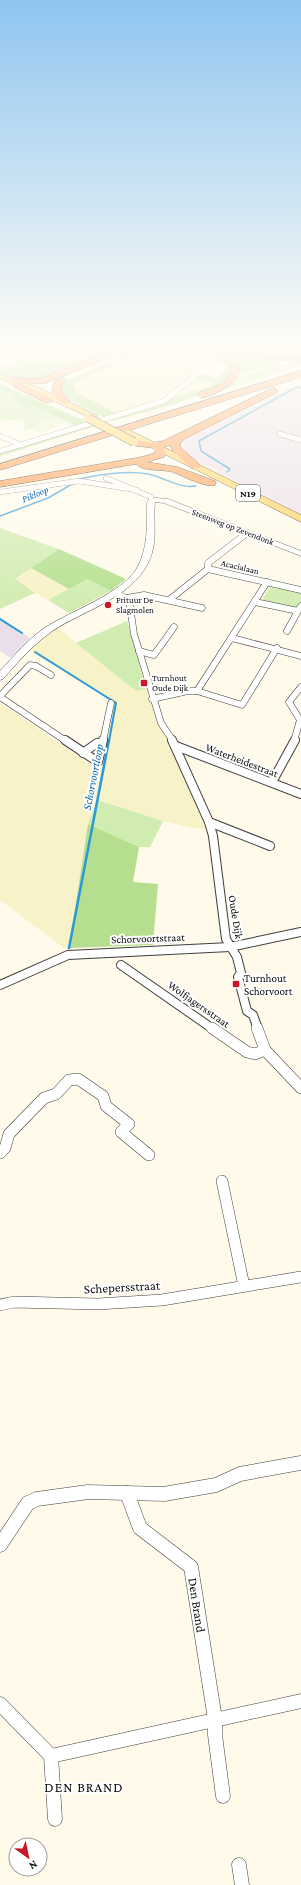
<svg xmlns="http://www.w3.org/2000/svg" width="301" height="1885" viewBox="0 0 301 1885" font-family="'Crimson Pro',serif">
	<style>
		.industrial { fill: #eadeeb }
		.farmland { fill: #f7f2c7 }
		.green { fill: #d1ecb0 }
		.forest { fill: #b5df8e }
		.pitch { fill: #e4f3c3 }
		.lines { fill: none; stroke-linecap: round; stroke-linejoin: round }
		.stream-far2 { stroke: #2a99d9; stroke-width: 1.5 }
		.stream-far1 { stroke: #2a99d9; stroke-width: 2 }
		.stream { stroke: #2a99d9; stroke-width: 2.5 }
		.minor-far4-casing { stroke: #3e3e3e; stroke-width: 5.5 }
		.minor-far3-casing { stroke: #3e3e3e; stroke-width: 7 }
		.minor-far2-casing { stroke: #3e3e3e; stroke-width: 10 }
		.minor-far1-casing { stroke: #3e3e3e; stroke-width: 12 }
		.minor-casing { stroke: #3e3e3e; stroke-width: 15 }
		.tertiary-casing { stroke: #3e3e3e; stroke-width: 1 }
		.primary-casing { stroke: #1c1c1c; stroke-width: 1 }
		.motorway-casing { stroke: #1c1c1c; stroke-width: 1 }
		.minor-far4 { stroke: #fff; stroke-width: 5 }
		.minor-far3 { stroke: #fff; stroke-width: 6 }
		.minor-far2 { stroke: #fff; stroke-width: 8 }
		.minor-far1 { stroke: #fff; stroke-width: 11 }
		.minor { stroke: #fff; stroke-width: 14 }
		.tertiary { fill: #fff; fill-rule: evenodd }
		.primary { fill: #ffd15a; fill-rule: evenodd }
		.motorway { fill: #ff9648; fill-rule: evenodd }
		.primary-bridge-casing { stroke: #1c1c1c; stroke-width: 9; stroke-linecap: butt }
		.primary-bridge { stroke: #ffd15a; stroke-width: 8 }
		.poi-dot { fill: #c61826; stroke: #fff; stroke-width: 1.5 }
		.labels { text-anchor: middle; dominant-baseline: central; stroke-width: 4; stroke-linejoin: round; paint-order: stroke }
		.far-street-label { font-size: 9px; fill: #0b0b0b; stroke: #fff }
		.far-poi-label { font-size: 9px; fill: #0b0b0b; stroke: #fff; text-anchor: start }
		.shield { fill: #fff; stroke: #545454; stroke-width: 1 }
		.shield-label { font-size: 10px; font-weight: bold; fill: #0b0b0b }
		.far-water-label { font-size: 10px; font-style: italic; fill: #0b68a7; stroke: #fff }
		.street-label { font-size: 11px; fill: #0b0b0b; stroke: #fff }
		.poi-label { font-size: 11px; fill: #0b0b0b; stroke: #fff; text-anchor: start }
		.water-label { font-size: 12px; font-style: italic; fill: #0b68a7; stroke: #fff }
		.near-street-label { font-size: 13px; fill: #0b0b0b; stroke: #fff }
		.near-neighbourhood-label { font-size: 14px; letter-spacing: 1px; fill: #0b0b0b; stroke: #fff }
	</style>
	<rect width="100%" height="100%" fill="#fffaea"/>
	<g class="industrial">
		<polygon points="301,383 301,514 193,459 182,448 186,439"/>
		<polygon points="0,617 30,638 10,658 0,651"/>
	</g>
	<g class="farmland">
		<polygon points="170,348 189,349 208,353 200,369 167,397 118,414 85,397 74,389 74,384 77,382 126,358 143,352"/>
		<polygon points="194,379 215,383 205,388 173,399 170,399"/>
		<polygon points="31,568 69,589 48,600 15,580"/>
		<polygon points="58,628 136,691 146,689 157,723 175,751 207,829 192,828 163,821 97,800 88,824 69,948 64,948 0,900 0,703 96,768 100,768 114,703 30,651 40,641"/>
	</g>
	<g class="green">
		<polygon points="0,347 112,347 0,350"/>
		<polygon points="104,349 65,364 16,367 10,351"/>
		<polygon points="301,359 301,366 211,394 233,380"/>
		<polygon points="0,390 15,395 16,401 24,408 34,406 56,417 24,431 25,421 22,421 22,419 0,421"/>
		<polygon points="0,528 59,549 15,579 35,593 0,609"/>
		<polygon points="87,579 111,591 69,613 48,600"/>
		<polygon points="274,586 301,592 301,600 297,607 291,608 262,600 269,588"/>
		<polygon points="127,621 146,689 136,691 76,643"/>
		<polygon points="97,800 163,821 150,847 139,847 88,824"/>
	</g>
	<g class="forest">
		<polygon points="126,347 41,379 22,379 0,373 0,367 65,364 103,349 0,351 0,350"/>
		<path d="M161,347C179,347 231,346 232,372C212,399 146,411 113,421L109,419L210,386L214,383L194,379L200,374L219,377L228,366L212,363L213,360L206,359L208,353C166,342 139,352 101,370C93,374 81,378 74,384V389L79,394L118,414L107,418C92,411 68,403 60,388L64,382L67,380L126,355Z"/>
		<polygon points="227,350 275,359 280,362 275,365 237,375 239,369 230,356 223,352"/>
		<polygon points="0,384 90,423 77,427 34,406 24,408 12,397 14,395 0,390"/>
		<polygon points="92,424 96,426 0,456 0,453"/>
		<polygon points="59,549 126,579 111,591 87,579 69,589 31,568"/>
		<polygon points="88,824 139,847 133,882 158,884 153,945 69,948"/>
	</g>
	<polygon class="pitch" points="56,417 67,422 42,433 28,429"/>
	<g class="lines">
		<g class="stream-far2">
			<polyline points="227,472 230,469 201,451 199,441 297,387 301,388"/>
			<path d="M79,479C101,474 125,470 148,474C164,477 179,489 196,486"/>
			<polyline points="0,516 48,498 74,483"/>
		</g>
		<g class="stream-far1">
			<polyline points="0,619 22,633"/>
			<polyline points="35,652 116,703 109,741"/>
		</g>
		<polyline class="stream" points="69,948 109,740"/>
		<defs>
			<g id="minor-far4">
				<polyline points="243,347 270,352 279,349"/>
				<polyline points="280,434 301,440"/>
				<polyline points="0,436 21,445"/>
				<polyline points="0,451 164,401 204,369 208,357"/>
				<polyline points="106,478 151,497"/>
				<polyline points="0,492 79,481 137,490"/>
			</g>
			<g id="minor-far3">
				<polyline points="208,569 208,563 247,533"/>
				<polyline points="116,593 129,600 134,634 161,723 173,741"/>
				<polyline points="127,598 144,595 202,608"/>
				<polyline points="169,600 208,569 301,590"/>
				<polyline points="255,602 298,611 301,606"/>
				<polyline points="287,631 298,611"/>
				<polyline points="232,638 301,656"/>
				<polyline points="139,651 154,655 174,627"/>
				<polyline points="197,691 267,582"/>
				<polyline points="0,696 30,665 36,666 51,675"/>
				<polyline points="0,697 66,741"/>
				<polyline points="152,699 188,691 197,691 242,705 277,648"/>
				<polyline points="103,741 111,703"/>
				<polyline points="294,741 300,720 289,702 301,687"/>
			</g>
			<g id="minor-far2">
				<polyline points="65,740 98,762 103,740"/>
				<polyline points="172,740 209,822 213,836 226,939 237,957 241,973 238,977 247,1011 253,1015 258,1029"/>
				<polyline points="176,746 301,794"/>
				<polyline points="83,753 97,743"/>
				<polyline points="272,782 295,740"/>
				<polyline points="209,822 270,846"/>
				<polyline points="121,965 213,1029"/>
				<polyline points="0,985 68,955 230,947 301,932"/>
			</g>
			<g id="minor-far1">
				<polyline points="212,1028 247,1052 255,1054 265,1050"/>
				<polyline points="257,1028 265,1050 301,1088"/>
				<polyline points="0,1153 5,1148 9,1134 44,1098 56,1094 69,1080 78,1079 103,1096 106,1106 129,1124 121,1132 149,1155"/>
				<polyline points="222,1181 244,1286"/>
				<polyline points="0,1305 14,1302 98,1304 162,1300 301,1277"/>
			</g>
			<g id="minor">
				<polyline points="127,1493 140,1528 191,1567 215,1719 215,1735 223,1796"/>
				<polyline points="0,1545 28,1503 37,1499 88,1492 164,1494 216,1485 240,1474 301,1463"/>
				<polyline points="0,1704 51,1756 301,1701"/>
				<polyline points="51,1756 55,1819"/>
				<polyline points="239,1865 242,1885"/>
			</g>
			<path id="tertiary" d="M156,498L168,499L301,551V556L164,503L155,502C153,519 157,536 152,553C139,597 84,609 51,632C33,645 18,662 3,679L0,680V671C14,656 28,639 46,627C71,611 123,593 137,568C148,548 147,526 147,503L149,499Z"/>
			<g id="primary">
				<polygon points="0,374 40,388 98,416 94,418 91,418 34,392 0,379"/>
				<polygon points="127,429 301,515 301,522 124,434 124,430"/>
			</g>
			<g id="motorway">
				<polygon points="125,347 155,347 154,349 124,356 120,354 110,357 46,383 23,384 51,398 53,400 51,402 45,402 14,387 13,385 14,383 7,380 11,377 25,379 42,378 104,353"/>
				<path d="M195,347H230L266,353L301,355V361L266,359L218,350C261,366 230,391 202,398L197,395L199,393C212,388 232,383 231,366L223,358L216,355L196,349Z"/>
				<polygon points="301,371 301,377 0,470 0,464"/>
				<path d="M62,377L66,380L61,386V391L70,401L65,404C52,400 46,382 62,377Z"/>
				<path d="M273,388L276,389L278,391L276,393L184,439L180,444L181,448L199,464L200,466L199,468H191L173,451L170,445L164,447L165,455L164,457L147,462L177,467L215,481L216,483L215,485C205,488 183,476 173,472C163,469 143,472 136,464L0,487V481L142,457L155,453L156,448L136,446L131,443L136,440L151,443L163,441Z"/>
			</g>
		</defs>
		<use href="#minor-far4" class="minor-far4-casing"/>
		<use href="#minor-far3" class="minor-far3-casing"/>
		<use href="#minor-far2" class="minor-far2-casing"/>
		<use href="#minor-far1" class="minor-far1-casing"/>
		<use href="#minor" class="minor-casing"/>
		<use href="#tertiary" class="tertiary-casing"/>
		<use href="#primary" class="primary-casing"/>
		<use href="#motorway" class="motorway-casing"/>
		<use href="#minor-far4" class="minor-far4"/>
		<use href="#minor-far3" class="minor-far3"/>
		<use href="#minor-far2" class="minor-far2"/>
		<use href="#minor-far1" class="minor-far1"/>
		<use href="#minor" class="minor"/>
		<use href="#tertiary" class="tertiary"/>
		<use href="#primary" class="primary"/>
		<use href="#motorway" class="motorway"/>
		<defs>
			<polyline id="primary-bridge" points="88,418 134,442"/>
		</defs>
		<use href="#primary-bridge" class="primary-bridge-casing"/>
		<use href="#primary-bridge" class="primary-bridge"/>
	</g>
	<linearGradient id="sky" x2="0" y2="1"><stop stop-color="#8fc5f0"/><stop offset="0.57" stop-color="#fffdf6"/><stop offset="1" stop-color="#fffdf6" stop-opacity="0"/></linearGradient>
	<rect width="301" height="611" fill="url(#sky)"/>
	<g class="poi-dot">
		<circle cx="108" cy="605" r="4"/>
		<rect x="140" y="679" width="8" height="8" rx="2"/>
		<rect x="232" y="980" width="8" height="8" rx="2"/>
	</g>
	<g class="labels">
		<g class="far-street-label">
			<text transform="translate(233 527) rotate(21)">Steenweg op Zevendonk</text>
			<text transform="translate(240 567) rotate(13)">Acacialaan</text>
		</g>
		<g class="far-poi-label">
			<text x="116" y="600">Frituur De<tspan x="116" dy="10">Slagmolen</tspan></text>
			<text x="152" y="678">Turnhout<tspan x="152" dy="10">Oude Dijk</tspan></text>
		</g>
		<rect class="shield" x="236" y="485" width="24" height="16" rx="3"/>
		<g class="shield-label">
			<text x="248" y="493">N19</text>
		</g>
		<g class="far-water-label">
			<text transform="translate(35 494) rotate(-23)">Pikloop</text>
		</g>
		<g class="street-label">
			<text transform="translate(242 760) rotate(21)">Waterheidestraat</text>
			<text transform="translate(236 917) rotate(81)">Oude Dijk</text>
			<text transform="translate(148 938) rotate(-2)">Schorvoortstraat</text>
			<text transform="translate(199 1004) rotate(35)">Wolfjagersstraat</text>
		</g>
		<g class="poi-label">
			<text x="244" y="978">Turnhout<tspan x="244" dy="13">Schorvoort</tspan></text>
		</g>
		<g class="water-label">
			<text transform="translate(93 777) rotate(-79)">Schorvoortloop</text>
		</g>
		<g class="near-street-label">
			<text transform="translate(122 1287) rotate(-3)">Schepersstraat</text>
			<text transform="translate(197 1605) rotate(81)">Den Brand</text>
		</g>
		<g class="near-neighbourhood-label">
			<text x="84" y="1787">DEN BRAND</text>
		</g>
	</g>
	<g transform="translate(28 1857) rotate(147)"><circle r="19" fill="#ffffff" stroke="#9d9d9d"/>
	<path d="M0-3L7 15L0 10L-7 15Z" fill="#c61826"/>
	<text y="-6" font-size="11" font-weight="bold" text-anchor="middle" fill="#0b0b0b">N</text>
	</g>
</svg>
